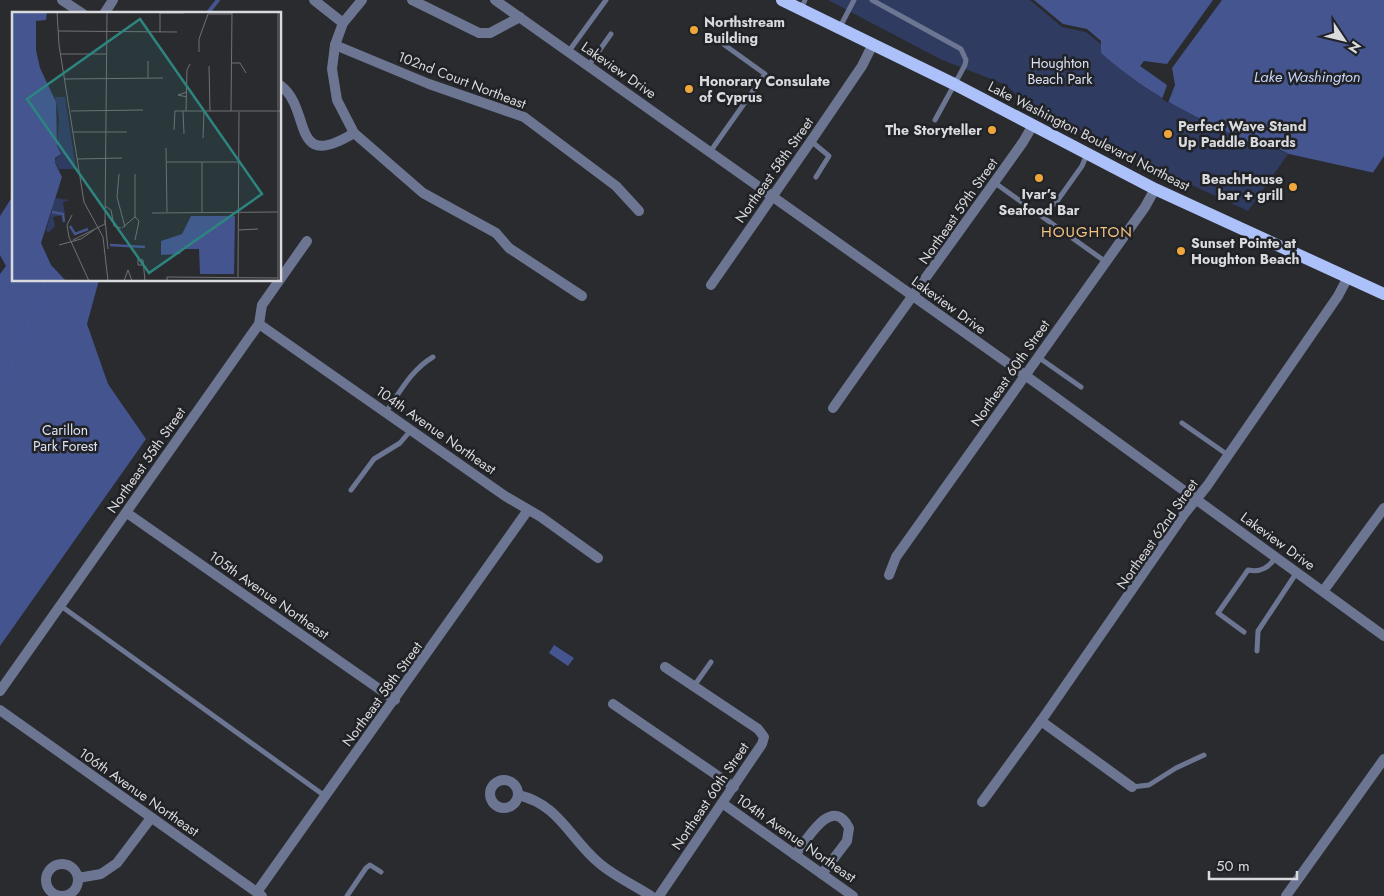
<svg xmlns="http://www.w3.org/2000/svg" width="1384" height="896" viewBox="0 0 1384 896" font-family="Jost,sans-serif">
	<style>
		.green { fill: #2f3b60 }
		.forest { fill: #43548f }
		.water { fill: #445590 }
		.pier { fill: #2a2b2f }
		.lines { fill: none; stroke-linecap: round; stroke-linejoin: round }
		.stream { stroke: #445590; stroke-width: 4 }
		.service { stroke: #6c7692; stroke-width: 5 }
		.minor { stroke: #6c7692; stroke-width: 10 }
		.tertiary { stroke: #6c7692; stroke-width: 10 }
		.primary { stroke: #acc0f9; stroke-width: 12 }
		.poi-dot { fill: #efa73d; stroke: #202225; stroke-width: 2 }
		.labels { text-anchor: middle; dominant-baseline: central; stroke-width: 5; stroke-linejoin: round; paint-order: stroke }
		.poi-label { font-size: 14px; font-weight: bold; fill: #d9dadd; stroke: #202225; text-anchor: start }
		.park-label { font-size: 14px; fill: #dce2f4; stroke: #202225 }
		.street-label { font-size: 14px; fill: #d9dadd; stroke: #202225 }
		.water-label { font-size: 15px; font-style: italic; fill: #c6d3f6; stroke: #202225 }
		.neighbourhood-label { font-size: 15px; letter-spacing: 1px; fill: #f5c282; stroke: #202225 }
		.inset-river { fill: none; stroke: #445590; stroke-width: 2.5 }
		.inset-road { fill: none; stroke: #707175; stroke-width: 1 }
		.view { fill: #2d857f; fill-opacity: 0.15; stroke: #2d857f; stroke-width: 2.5 }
		.inset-edge { fill: none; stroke: #d9dadd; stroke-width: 2.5 }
	</style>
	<rect width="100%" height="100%" fill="#2a2b2f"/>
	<path class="green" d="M828,0H1030L1062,27L1086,32L1102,45V53C1150,97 1197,118 1256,145L1261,142L1288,154L1248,211L1135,159L1024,102L1006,85L940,59Z"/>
	<polygon class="forest" points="14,194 14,280 99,280 87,324 108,384 146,439 0,646 0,274 6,266 0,255 0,216"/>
	<g class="water">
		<path d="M1034,0H1384V175L1289,154L1262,141L1256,145C1197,118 1151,97 1101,53V41L1087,29L1063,24Z"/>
		<polygon points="554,645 574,658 568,666 549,653"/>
	</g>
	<g class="pier">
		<polygon points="1213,0 1222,0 1172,68 1175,85 1168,103 1162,99 1167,85 1140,66 1144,61 1167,64"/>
		<polygon points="1384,156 1384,175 1372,174"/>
	</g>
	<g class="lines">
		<g class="stream">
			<polyline points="207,14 218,0"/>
			<polyline points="0,394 46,280"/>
		</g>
		<g class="service">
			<polyline points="872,0 961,49 966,60 965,65 935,120"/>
			<polyline points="801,9 805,0"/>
			<polyline points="840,27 854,0"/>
			<polyline points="569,51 606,0"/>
			<polyline points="589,65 611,34"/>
			<polyline points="811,141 829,156 816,177"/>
			<polyline points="710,152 765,74 719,41"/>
			<polyline points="995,183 1106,262"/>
			<polyline points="1055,204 1082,166 1087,154"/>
			<polyline points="1038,357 1081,387"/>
			<path d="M386,412C400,392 411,370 433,357"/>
			<polyline points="1182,423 1228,455"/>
			<polyline points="351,490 374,459 400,443 411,430"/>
			<polyline points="61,606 325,796"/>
			<path d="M1244,632L1218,613L1248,570C1261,573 1269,567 1276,557"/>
			<polyline points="1257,651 1258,631 1297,572"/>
			<polyline points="694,686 711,662"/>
			<polyline points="1132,787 1149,785 1176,768 1204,755"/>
			<polyline points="347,896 366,868 370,865 381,872"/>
		</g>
		<g class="minor">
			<polyline points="62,0 83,14"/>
			<polyline points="314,0 343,23"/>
			<polyline points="362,0 343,23 335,45 332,69 337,100 354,133 423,193 496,233 509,248 582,296"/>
			<polyline points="412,0 479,33 490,33 520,17"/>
			<polyline points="104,14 113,0"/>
			<polyline points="335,45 429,84 524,117 616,186 639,211"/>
			<path d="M280,85C313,109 289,173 354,133"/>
			<polyline points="711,285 811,141 862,66 873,44"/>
			<polyline points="259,324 505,496 541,517 598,558"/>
			<path d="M833,408C895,319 960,231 1023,142L1033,125"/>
			<polyline points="127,513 395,700"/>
			<polyline points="889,575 896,557 1145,207 1155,189"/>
			<polyline points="1324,590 1384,508"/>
			<polyline points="0,691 254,331 259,324 262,305 307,241"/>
			<polyline points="613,704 734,787"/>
			<polyline points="0,710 262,896"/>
			<polyline points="1041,721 1132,787"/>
			<circle cx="504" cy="794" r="14"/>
			<path d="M518,795C559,804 570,839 599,863C614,876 634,885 651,896"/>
			<polyline points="982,802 1041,721 1185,513 1207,486 1338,296 1348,277"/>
			<polyline points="722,803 853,896"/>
			<path d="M795,855C807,840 832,794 849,828L847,841L822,874"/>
			<circle cx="62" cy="880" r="16"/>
			<polyline points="78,878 101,874 117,863 151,818"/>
			<polyline points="257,892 528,510"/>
			<polyline points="659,896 762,744 764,737 758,729 665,667"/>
			<polyline points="1286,896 1384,759"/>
		</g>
		<polyline class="tertiary" points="495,0 1036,383 1384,636"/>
		<polyline class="primary" points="782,0 954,84 1155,189 1384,294"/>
	</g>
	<g class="poi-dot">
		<circle cx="694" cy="30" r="5"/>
		<circle cx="689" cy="89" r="5"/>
		<circle cx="992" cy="130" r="5"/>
		<circle cx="1168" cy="134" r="5"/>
		<circle cx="1039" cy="178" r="5"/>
		<circle cx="1293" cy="187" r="5"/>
		<circle cx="1181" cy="251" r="5"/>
	</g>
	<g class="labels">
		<g class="poi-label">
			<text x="704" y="22">Northstream<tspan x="704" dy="16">Building</tspan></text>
			<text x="699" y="81">Honorary Consulate<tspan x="699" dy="16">of Cyprus</tspan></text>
			<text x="1178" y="126">Perfect Wave Stand<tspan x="1178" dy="16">Up Paddle Boards</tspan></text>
			<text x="982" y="130" text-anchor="end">The Storyteller</text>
			<text x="1283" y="179" text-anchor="end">BeachHouse<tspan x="1283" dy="16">bar + grill</tspan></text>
			<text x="1039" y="194" text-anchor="middle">Ivar’s<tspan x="1039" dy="16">Seafood Bar</tspan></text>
			<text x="1191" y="243">Sunset Pointe at<tspan x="1191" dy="16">Houghton Beach</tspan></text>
		</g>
		<g class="park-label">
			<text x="1060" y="63">Houghton<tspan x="1060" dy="16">Beach Park</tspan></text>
			<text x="65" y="430">Carillon<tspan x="65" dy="16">Park Forest</tspan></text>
		</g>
		<g class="street-label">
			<text transform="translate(619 70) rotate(35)">Lakeview Drive</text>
			<text transform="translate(462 80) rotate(21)">102nd Court Northeast</text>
			<text transform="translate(1089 136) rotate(27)">Lake Washington Boulevard Northeast</text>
			<text transform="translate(774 170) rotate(-55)">Northeast 58th Street</text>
			<text transform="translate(958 211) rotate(-55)">Northeast 59th Street</text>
			<text transform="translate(949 305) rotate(36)">Lakeview Drive</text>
			<text transform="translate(1010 373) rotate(-55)">Northeast 60th Street</text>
			<text transform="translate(436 430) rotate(35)">104th Avenue Northeast</text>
			<text transform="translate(146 460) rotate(-55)">Northeast 55th Street</text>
			<text transform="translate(1157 534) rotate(-55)">Northeast 62nd Street</text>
			<text transform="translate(1278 541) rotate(36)">Lakeview Drive</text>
			<text transform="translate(269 595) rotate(35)">105th Avenue Northeast</text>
			<text transform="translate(382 694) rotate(-54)">Northeast 58th Street</text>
			<text transform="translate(139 792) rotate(35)">106th Avenue Northeast</text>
			<text transform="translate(710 796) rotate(-56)">Northeast 60th Street</text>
			<text transform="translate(796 838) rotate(35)">104th Avenue Northeast</text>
		</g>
		<g class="water-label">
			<text x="1307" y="77">Lake Washington</text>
		</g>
		<g class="neighbourhood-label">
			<text x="1087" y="232">HOUGHTON</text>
		</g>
	</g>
	<g transform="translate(12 12)">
		<rect width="269" height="269" fill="#2a2b2f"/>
		<path d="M43,85H53L64,157H47L42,149L49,142L45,134L47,106ZM43,186L58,188L51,190L53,203L41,205L43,214L37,220L34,219Z" fill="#2f3b60"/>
		<path d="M179,204H223L222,262H188L187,237H170L168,242L149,243V229L170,222Z" fill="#43548f"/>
		<path d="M0,0H35L34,8L24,9V38L28,56L44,90L45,134L49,142L43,146V151L50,165L29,231L39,253L54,269H0Z" fill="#445590"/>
		<path class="inset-river" d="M40,200L51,202L52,210M58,214L63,222L76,217M98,233L133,235M150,235L186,226L202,230"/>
		<path class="inset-road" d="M45,0L47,33L72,190L91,225L96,269M148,1H172M46,19L165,20M148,20V0M187,40V27L196,2H220M48,42H94M219,51H228L234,61M197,54L198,99M136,66V49M53,67L151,66M175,85L166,83L175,80M59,99L131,98M171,99L172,122M174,99L175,58L178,52M219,99L220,0M162,118L163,99H269M61,120H115M191,126L192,99M154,136L155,200M65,147L110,146M155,150H227M190,150V200M107,162L105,185L113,215M93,194L99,198L102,214L109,216M140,201L266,200M60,203L55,213L57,225L77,269M123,205L127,209L123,228M93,208L96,237M110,216L123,205V162M226,218L246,217M61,228L93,212L95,0M47,233L69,227L82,218M131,253H126V247L131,248L133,269M226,265L227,100M112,269L116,258L120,269M155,269V265L266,266M266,269V0"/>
		<path class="view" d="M128,7L250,182L137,261L15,87Z"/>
		<rect width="269" height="269" class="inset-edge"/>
	</g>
	<g transform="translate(1344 40) rotate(125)" stroke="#202225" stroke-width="4" paint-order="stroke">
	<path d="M0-4L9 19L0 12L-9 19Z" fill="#d9dadd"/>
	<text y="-8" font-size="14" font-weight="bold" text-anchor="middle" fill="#d9dadd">N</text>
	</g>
	<path d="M1209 871v8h88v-8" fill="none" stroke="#d9dadd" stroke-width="2.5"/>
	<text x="1216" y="871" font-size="15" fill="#d9dadd" stroke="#202225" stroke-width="4" paint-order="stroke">50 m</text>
</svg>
